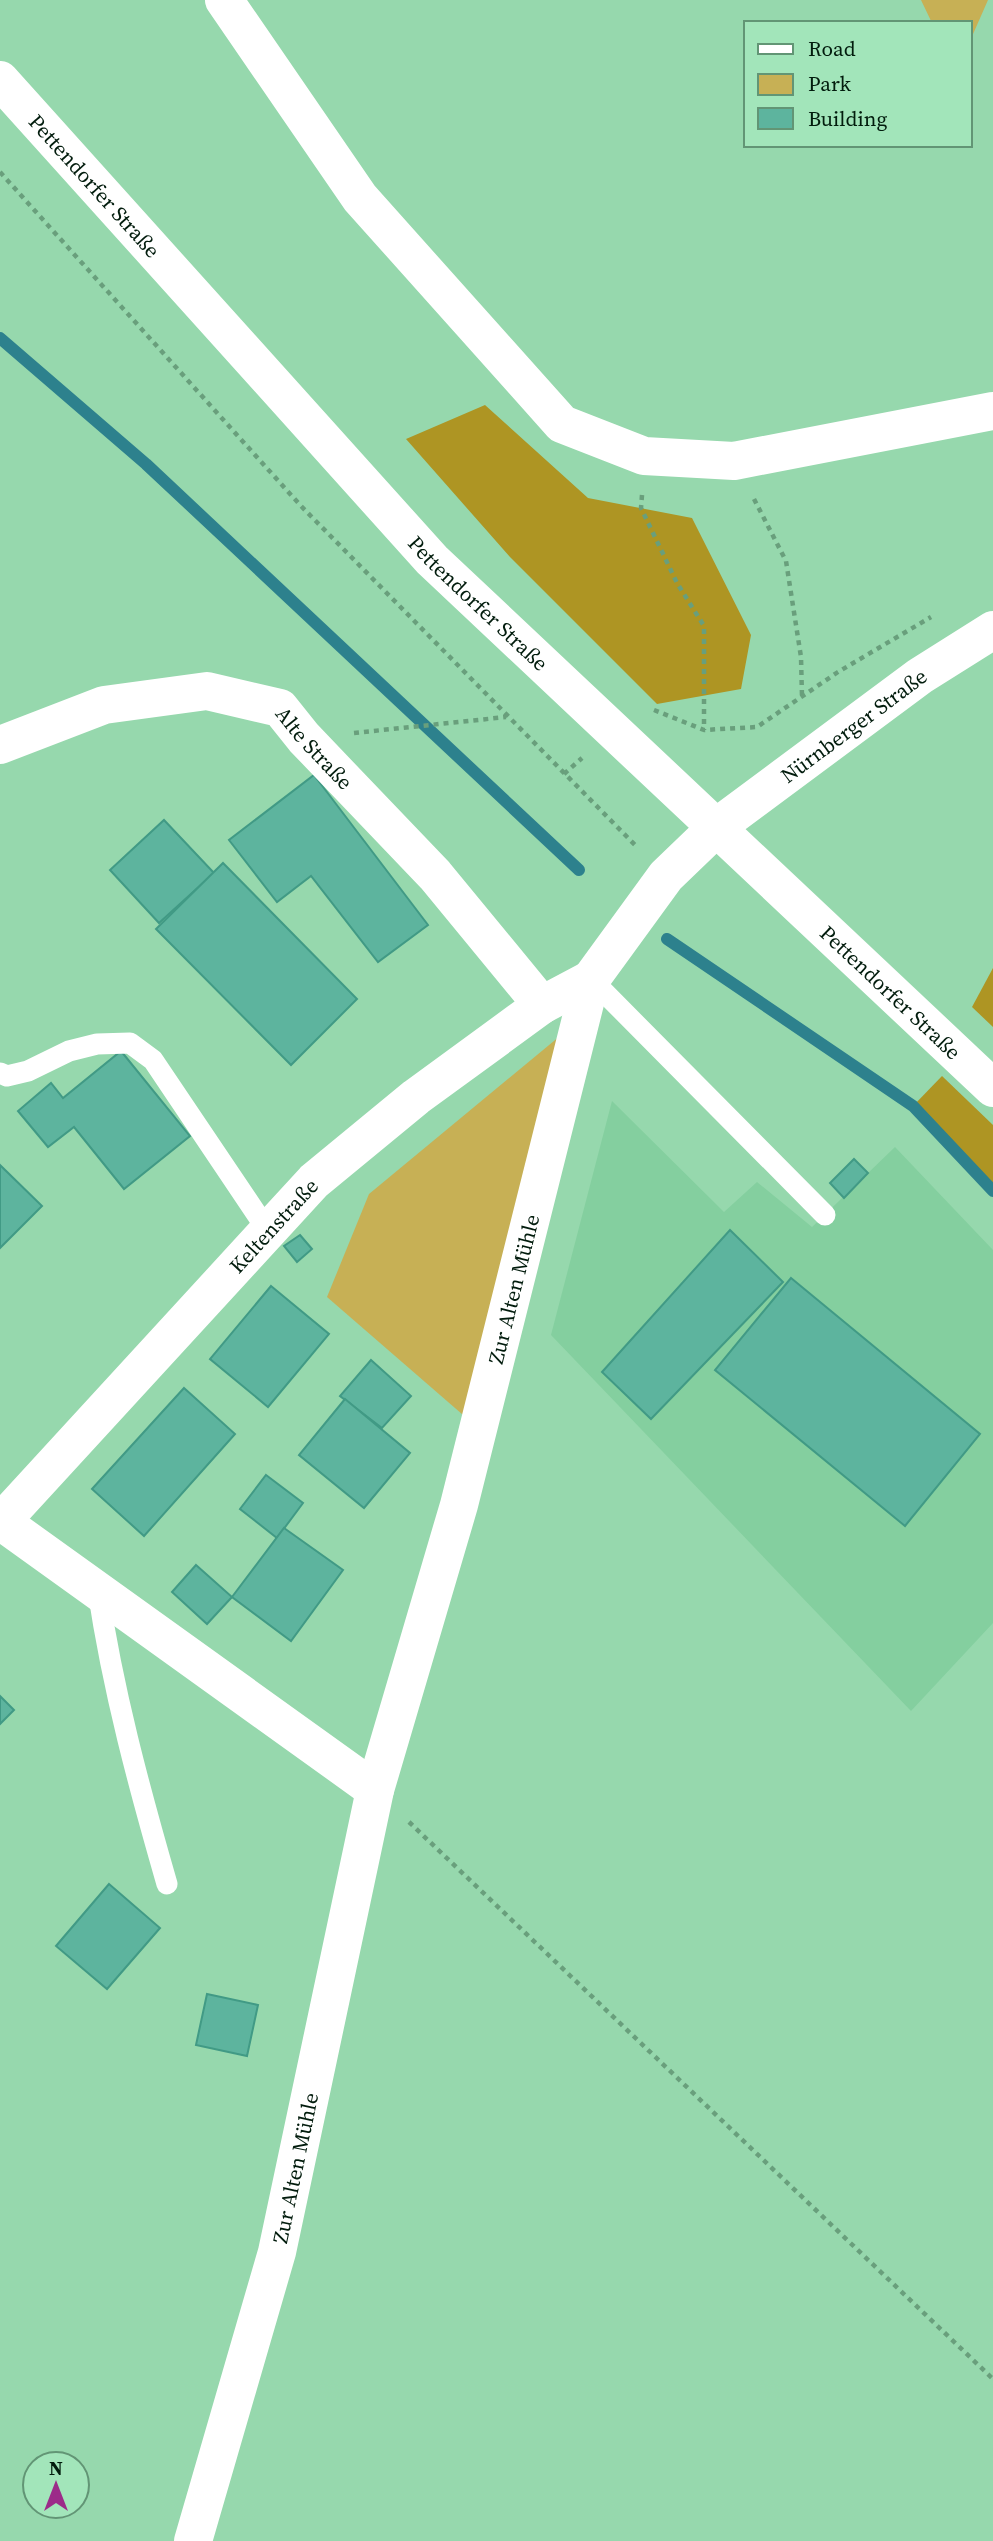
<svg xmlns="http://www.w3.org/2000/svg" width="993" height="2541" viewBox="0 0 993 2541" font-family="'Source Serif 4',serif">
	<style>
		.built { fill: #84cf9f }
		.green { fill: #c7b055 }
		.forest { fill: #ae9523 }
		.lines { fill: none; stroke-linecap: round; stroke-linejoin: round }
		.stream { stroke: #2d818d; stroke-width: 12 }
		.building { fill: #5db49e; stroke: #419a85; stroke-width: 2 }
		.path { stroke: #699f7c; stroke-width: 4.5; stroke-dasharray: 5 5; stroke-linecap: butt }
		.lane { stroke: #fff; stroke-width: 21 }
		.street { stroke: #fff; stroke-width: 38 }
		.secondary { stroke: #fff; stroke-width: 38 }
		.labels { text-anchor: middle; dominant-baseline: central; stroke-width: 7; stroke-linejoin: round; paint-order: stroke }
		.street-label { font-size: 21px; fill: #021c0d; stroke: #a2e5ba }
	</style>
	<rect width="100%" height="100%" fill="#96d8ad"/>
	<polygon class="built" points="612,1101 724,1212 757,1182 812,1227 895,1147 993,1250 993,1623 911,1711 551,1335"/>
	<g class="green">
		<polygon points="921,0 988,0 970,41 970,23 932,23"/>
		<polygon points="566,1031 470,1421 327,1297 369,1194"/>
	</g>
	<g class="forest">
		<polygon points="485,405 588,498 692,518 751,635 741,689 657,704 510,557 406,439"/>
		<polygon points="993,968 993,1027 972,1007"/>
		<polygon points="942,1076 993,1125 993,1191 913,1106"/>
	</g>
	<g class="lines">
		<g class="stream">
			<polyline points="0,338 146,464 579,870"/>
			<polyline points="667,939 913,1106 993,1191"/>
		</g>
	</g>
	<g class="building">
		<polygon points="314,775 428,925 378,962 311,876 277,902 229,840"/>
		<polygon points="164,820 214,873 159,923 110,870"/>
		<polygon points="223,863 357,999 291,1065 156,929"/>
		<polygon points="121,1051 190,1136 124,1189 74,1127 48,1147 18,1111 51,1083 63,1098"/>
		<polygon points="854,1159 868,1173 844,1198 830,1183"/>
		<polygon points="0,1165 42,1206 0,1248"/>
		<polygon points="730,1230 783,1282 651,1419 602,1372"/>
		<polygon points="300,1235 312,1249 297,1262 284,1246"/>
		<polygon points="791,1278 980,1434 905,1526 715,1370"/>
		<polygon points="271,1286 329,1334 268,1407 210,1359"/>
		<polygon points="371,1360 411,1396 382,1428 340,1396"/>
		<polygon points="184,1388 235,1434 144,1536 92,1489"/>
		<polygon points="345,1399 410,1453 364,1508 299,1455"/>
		<polygon points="266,1475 303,1503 277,1538 240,1509"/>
		<polygon points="284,1528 343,1570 291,1641 232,1597"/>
		<polygon points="196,1565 232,1597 207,1624 172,1592"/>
		<polygon points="0,1696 14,1710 0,1724"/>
		<polygon points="109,1884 160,1928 107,1989 56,1946"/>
		<polygon points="207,1994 258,2005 247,2056 196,2045"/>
	</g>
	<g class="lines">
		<g class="path">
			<polyline points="0,172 301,506 638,848"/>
			<polyline points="642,495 641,508 677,583 704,626 704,730"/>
			<polyline points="754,499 786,561 801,657 802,697"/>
			<polyline points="654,710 704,730 757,727 838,672 931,617"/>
			<polyline points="354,733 506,717"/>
			<polyline points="564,774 582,758"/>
			<polyline points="409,1822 993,2379"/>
		</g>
		<g class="lane">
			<polyline points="591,979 825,1215"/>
			<polyline points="0,1073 7,1076 28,1071 69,1051 97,1044 130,1043 153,1060 268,1231"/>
			<path d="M98,1590C113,1691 139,1787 167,1884"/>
		</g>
		<g class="street">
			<polyline points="224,0 360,198 562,424 644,456 734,461 993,411"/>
			<path id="s1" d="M0,745L104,705L207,691L280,708L304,738L435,875L542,1005"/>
			<polyline points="2,1522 375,1790"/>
			<path id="s2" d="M0,1523L314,1181L416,1097L542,1005L591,979"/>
			<path id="s3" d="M193,2541L277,2252L375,1790L459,1505L591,979L666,876L718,826L920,676L993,630"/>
		</g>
		<path class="secondary" id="s4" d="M0,80L432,560L993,1088"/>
	</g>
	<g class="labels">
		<g class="street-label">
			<text stroke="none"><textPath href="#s4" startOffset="142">Pettendorfer Straße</textPath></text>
			<text stroke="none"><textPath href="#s4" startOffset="709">Pettendorfer Straße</textPath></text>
			<text stroke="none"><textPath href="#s3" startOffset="1981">Nürnberger Straße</textPath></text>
			<text stroke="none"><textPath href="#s1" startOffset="343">Alte Straße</textPath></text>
			<text stroke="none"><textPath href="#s4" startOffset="1276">Pettendorfer Straße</textPath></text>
			<text stroke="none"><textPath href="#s2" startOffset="404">Keltenstraße</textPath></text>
			<text stroke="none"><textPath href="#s3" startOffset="1293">Zur Alten Mühle</textPath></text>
			<text stroke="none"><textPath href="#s3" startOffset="387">Zur Alten Mühle</textPath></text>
		</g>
	</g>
	<rect x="744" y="21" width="228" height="126" fill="#a2e5ba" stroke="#629575" stroke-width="2"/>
	<rect x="758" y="44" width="35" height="10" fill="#ffffff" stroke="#629575" stroke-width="2"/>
	<text x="808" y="56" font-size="21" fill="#021c0d">Road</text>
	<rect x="758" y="74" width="35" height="21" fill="#c7b055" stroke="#629575" stroke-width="2"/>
	<text x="808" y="91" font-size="21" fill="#021c0d">Park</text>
	<rect x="758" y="108" width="35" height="21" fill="#5db49e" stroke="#629575" stroke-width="2"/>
	<text x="808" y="126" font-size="21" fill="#021c0d">Building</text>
	<g transform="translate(56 2485)"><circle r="33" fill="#a2e5ba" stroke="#629575" stroke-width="2"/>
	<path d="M0-5L12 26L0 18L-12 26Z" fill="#9c2b89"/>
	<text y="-10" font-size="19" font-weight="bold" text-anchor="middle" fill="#021c0d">N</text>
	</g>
</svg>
